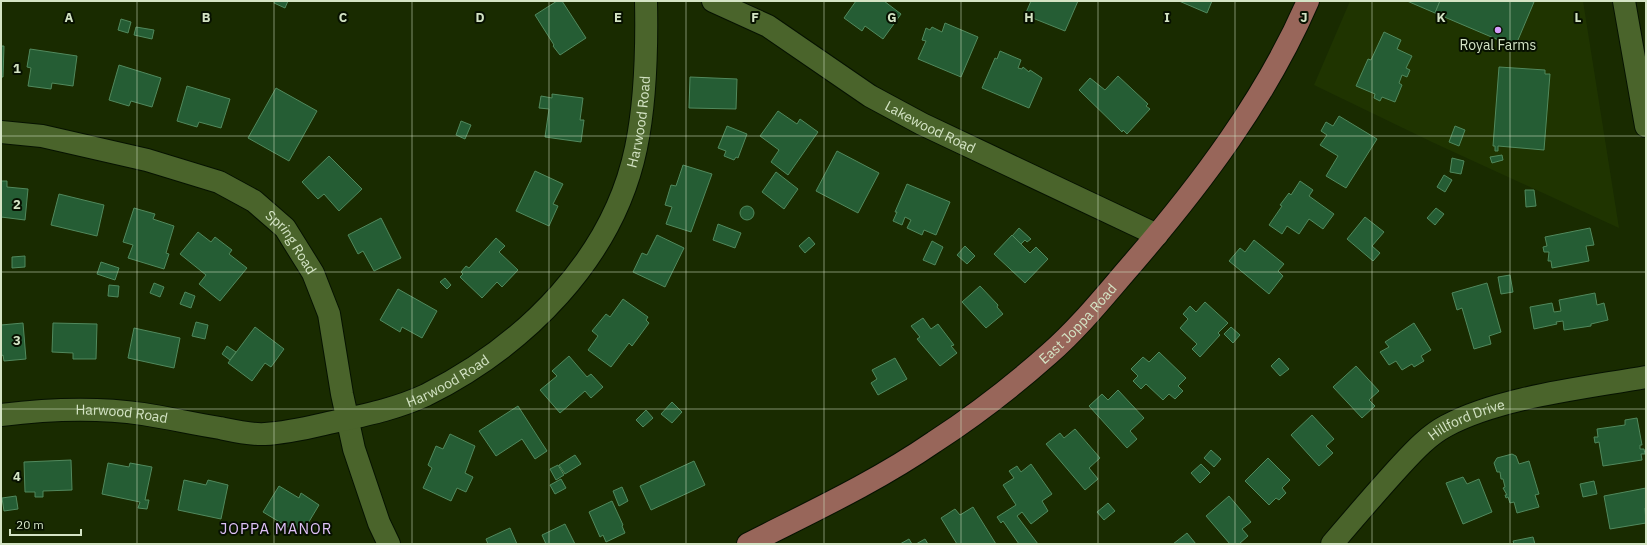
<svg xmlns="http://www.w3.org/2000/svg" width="1647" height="545" viewBox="0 0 1647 545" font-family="'IBM Plex Sans',sans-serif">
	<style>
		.built { fill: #1f3400 }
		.building { fill: #255d34; stroke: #51895d }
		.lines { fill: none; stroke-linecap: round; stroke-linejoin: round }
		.street-casing { stroke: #061200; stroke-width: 24 }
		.secondary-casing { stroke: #061200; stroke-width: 24 }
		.primary-casing { stroke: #061200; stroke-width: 24 }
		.street { stroke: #4a642b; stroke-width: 22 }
		.secondary { stroke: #4a642b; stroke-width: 22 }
		.primary { stroke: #98665a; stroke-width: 22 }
		.grid { fill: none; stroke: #d4e4c5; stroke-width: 1; stroke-opacity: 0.55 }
		.poi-dot { fill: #d39cfc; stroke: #071100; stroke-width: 1.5 }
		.labels { text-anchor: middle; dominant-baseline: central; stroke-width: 4; stroke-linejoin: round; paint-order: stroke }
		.poi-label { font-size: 14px; fill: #d4e4c5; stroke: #071100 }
		.street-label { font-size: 14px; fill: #d4e4c5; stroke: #071100 }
		.neighbourhood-label { font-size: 15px; letter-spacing: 1px; fill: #dfc1f7; stroke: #071100 }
		.grid-label { font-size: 13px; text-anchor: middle; font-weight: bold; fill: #d4e4c5; stroke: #071100; stroke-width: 4; stroke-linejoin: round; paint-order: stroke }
	</style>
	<rect width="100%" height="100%" fill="#192b00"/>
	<polygon class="built" points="1350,1 1583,1 1619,228 1434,143 1314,85"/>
	<g class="building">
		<polygon points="275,1 288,1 285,8 274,3"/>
		<polygon points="557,1 562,1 586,38 560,55 553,46 554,45 535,15"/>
		<polygon points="856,1 884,1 901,14 883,39 865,26 862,31 844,18"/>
		<polygon points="1031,1 1078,1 1065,31 1025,15"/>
		<polygon points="1179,1 1212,1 1207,13"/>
		<polygon points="1407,1 1440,1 1435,13"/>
		<polygon points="1440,1 1530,1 1534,2 1515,47 1435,13"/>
		<polygon points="121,19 131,22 128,33 118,30"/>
		<polygon points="945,23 978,37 961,77 918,59 926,41 922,40 926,28 930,30 932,27 942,32"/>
		<polygon points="136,27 154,30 152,39 134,35"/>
		<polygon points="1384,32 1401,40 1397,49 1412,56 1406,68 1410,70 1407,77 1402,75 1399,83 1402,85 1395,102 1382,97 1380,101 1374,98 1375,94 1356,86 1368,59 1371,60"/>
		<polygon points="1,46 4,46 3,77 1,77"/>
		<polygon points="30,49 77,56 73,86 52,83 51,89 28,86 31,68 27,67"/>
		<polygon points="1000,51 1021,60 1018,68 1022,69 1023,67 1029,72 1030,70 1042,78 1029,108 982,88 995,58 997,59"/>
		<polygon points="119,65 161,78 152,107 131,101 129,106 109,100"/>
		<polygon points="1499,67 1545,70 1545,74 1550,74 1544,150 1498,146 1498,151 1495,151 1495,146 1493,146"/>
		<polygon points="1118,76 1148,104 1146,106 1150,109 1127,134 1123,130 1122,132 1079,90 1090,78 1105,90"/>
		<polygon points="690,77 737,79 736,109 689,108"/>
		<polygon points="187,86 230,99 221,128 199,122 197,127 177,121"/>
		<polygon points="276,88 317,111 289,161 248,138"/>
		<polygon points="552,94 583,98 580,120 584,120 581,142 545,137 549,109 539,108 541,96 552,98"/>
		<polygon points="778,111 797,124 800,119 818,132 788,175 771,162 779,150 760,136"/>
		<polygon points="1339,116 1377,139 1346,188 1326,176 1338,156 1320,145 1327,135 1321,131 1326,122 1333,126"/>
		<polygon points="461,121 471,125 465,139 456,135"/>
		<polygon points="727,126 747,134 738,158 736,157 734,160 724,156 726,151 718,148"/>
		<polygon points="1455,126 1465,130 1459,146 1449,142"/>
		<polygon points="837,151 879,173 858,213 816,191"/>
		<polygon points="1502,155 1503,160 1492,163 1490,157"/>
		<polygon points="329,156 362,189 339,211 324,194 318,199 302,182"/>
		<polygon points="1452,158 1464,161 1461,174 1450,172"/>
		<polygon points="683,165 712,174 691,232 666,224 672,207 665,205 671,185 676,186"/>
		<polygon points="535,171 563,184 553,204 558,206 549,226 516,211"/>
		<polygon points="776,172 798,189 784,209 762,192"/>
		<polygon points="1444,175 1452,180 1445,192 1437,187"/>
		<polygon points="1,181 7,181 7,187 28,189 25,220 1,217"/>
		<polygon points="1300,181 1313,190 1309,196 1334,214 1323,229 1309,219 1299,234 1287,226 1282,234 1269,225 1282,206 1280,205 1289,193 1291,195"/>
		<polygon points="907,184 950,202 936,235 924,230 922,235 907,228 911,220 905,217 902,225 893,221 897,212 895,212"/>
		<polygon points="1525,190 1534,190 1536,206 1526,207"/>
		<polygon points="59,194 104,205 97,236 51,225"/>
		<circle cx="747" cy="213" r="7"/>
		<polygon points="134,208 155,214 153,219 174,226 166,253 169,254 164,269 128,258 133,245 123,242"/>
		<polygon points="1436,208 1444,214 1435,225 1427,218"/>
		<polygon points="1365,217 1384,232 1372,246 1380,253 1373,261 1347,239"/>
		<polygon points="381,218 401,258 374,271 363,251 358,254 348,235"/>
		<polygon points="718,224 741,233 735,248 713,240"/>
		<polygon points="1019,228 1031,239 1027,242 1025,240 1021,244 1012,236"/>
		<polygon points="1590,228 1594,245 1586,246 1589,261 1552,268 1551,261 1548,261 1549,252 1544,252 1543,247 1547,246 1545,237"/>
		<polygon points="198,232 211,242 215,237 232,250 229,254 247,268 220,301 199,284 206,275 180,254"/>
		<polygon points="657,235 684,248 665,287 633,272 642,253 647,255"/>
		<polygon points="1012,235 1030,253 1036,247 1048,259 1025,283 994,254"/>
		<polygon points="809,237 815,244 805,253 799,246"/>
		<polygon points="496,238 505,246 499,252 518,270 502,287 497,282 482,298 460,277 463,274 461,272 466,266 469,268"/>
		<polygon points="1254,240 1284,264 1278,271 1283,276 1269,294 1229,261 1240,248 1245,252"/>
		<polygon points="932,241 943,247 935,265 923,260"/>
		<polygon points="965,246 975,256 967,264 957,255"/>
		<polygon points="25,256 25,267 12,268 12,257"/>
		<polygon points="101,262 119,268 115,280 97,274"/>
		<polygon points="1510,275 1513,292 1501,294 1498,277"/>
		<polygon points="445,278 451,285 447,289 440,282"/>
		<polygon points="154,283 164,287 160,297 150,293"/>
		<polygon points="1487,283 1501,332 1489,336 1491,344 1474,349 1462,308 1457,310 1452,293"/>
		<polygon points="109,285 119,286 118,297 108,296"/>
		<polygon points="980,286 998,305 997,307 1003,314 986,328 962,302"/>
		<polygon points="398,289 437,311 422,338 402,327 400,332 380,320"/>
		<polygon points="185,292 195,296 191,308 180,304"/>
		<polygon points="1595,293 1597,305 1604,303 1608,320 1591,324 1591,326 1564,330 1563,321 1556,322 1557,324 1534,329 1530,307 1552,303 1554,312 1561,311 1559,300"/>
		<polygon points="623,299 648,317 646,320 649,323 632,346 629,343 611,367 588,350 598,336 592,331 606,314 610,317"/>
		<polygon points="1205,302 1228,323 1218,333 1220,335 1200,357 1192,349 1197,344 1180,328 1188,319 1183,314 1190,306 1196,312"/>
		<polygon points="923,318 931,329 938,324 954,345 951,346 957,353 940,366 917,339 920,337 911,326"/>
		<polygon points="196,322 208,325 205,339 192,336"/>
		<polygon points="23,323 26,359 4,361 3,355 1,356 1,325"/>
		<polygon points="53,323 97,324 96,359 73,359 73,353 52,352"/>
		<polygon points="1414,323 1431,350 1421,356 1424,361 1414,367 1412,364 1402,370 1396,361 1389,365 1380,352 1389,347 1385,342"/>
		<polygon points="255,327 284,349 271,367 265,363 252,381 228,363"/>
		<polygon points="1231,327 1240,335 1233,343 1224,334"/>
		<polygon points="134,328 180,338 174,368 128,358"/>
		<polygon points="227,346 236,352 230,360 222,354"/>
		<polygon points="1159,352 1186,378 1178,386 1183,391 1175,399 1169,394 1163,400 1146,384 1141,389 1133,381 1138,376 1131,369 1143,357 1149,362"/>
		<polygon points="569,356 587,377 591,374 603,387 591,398 585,391 560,413 540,390 557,376 552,371"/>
		<polygon points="895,358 907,379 878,395 871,383 877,379 872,370"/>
		<polygon points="1279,358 1289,369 1280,376 1271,366"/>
		<polygon points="1356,366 1379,391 1369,400 1375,406 1362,418 1333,387"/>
		<polygon points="1118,390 1144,418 1130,431 1137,439 1127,448 1089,406 1102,394 1108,400"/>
		<polygon points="672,402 682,412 672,423 661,414"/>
		<polygon points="518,406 547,451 535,459 522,439 496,456 479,431"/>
		<polygon points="646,410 653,418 643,427 636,420"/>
		<polygon points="1312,415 1334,439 1326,446 1333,453 1319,466 1291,435"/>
		<polygon points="1637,418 1642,445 1640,445 1640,449 1644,449 1645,454 1641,454 1642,460 1603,466 1599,442 1595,443 1594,437 1598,437 1597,429 1625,425 1625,420"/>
		<polygon points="1075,429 1100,458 1089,468 1098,479 1085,490 1046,444 1060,433 1064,438"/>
		<polygon points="450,434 475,446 465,473 473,477 466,492 457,488 451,501 423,488 432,468 428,465 436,446 443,449"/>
		<polygon points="1211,450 1221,459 1214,467 1204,458"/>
		<polygon points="1512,454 1516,456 1519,464 1529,461 1539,494 1535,495 1539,507 1517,513 1514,502 1510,503 1508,497 1506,498 1505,495 1507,495 1503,488 1505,487 1503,479 1501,479 1500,472 1497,472 1494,463 1497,458"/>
		<polygon points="575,455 581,464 565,474 559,465"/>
		<polygon points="1268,458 1290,480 1282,488 1286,493 1279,500 1276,498 1269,505 1245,481"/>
		<polygon points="71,460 72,490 43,491 43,497 35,497 35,492 25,492 24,462"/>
		<polygon points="694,461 705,485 651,510 640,486"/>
		<polygon points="108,463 129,467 130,463 152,467 145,500 149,500 147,509 138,508 140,502 102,494"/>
		<polygon points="1031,464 1052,494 1042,501 1048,511 1031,524 1022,512 1017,516 1038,544 1019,544 1003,521 1001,523 997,517 1016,505 1003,485 1014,478 1009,471 1017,466 1021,472"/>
		<polygon points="1201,464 1210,473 1200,483 1191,473"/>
		<polygon points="558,465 564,475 556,480 550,469"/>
		<polygon points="1463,477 1467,484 1479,479 1492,512 1463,524 1446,483"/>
		<polygon points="561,479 566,488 555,494 550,485"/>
		<polygon points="184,480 206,485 208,480 228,485 221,519 178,510"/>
		<polygon points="1594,481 1597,494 1583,497 1580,484"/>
		<polygon points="279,486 299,498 301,493 319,505 301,535 263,512"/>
		<polygon points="622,487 628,501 619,506 613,491"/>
		<polygon points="1646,488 1646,507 1645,508 1646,523 1610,529 1604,496"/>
		<polygon points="16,496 18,509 4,511 2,498"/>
		<polygon points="1229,496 1251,522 1242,529 1248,536 1239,544 1230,544 1206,516"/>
		<polygon points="612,501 623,525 622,526 625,533 606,542 603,535 600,537 589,512"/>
		<polygon points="1108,503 1115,511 1104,520 1097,512"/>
		<polygon points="973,507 996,544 957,544 941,518 955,509 960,515"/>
		<polygon points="565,524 575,544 546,544 542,535"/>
		<polygon points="510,528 517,544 488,544 486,539"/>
		<polygon points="1187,533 1196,544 1173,544"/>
		<polygon points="1533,537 1535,544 1514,544 1513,541"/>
		<polygon points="909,539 912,544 900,544"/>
		<polygon points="925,539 928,544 916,544"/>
	</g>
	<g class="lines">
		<defs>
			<g id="street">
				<path id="s1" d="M713,1L768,26L870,96L922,124L1157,235"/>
				<path id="s2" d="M1,132L42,136L147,160L219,182L254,201L285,228L313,273L329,314L342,394L354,449L379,523L389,544"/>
				<path id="s3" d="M1,415C49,409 95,407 143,414C169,418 194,424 220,428C234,431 251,435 265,434C288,433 311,427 333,422C365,415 396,409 426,395C524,346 613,259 636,148C646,100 647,49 646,1"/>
				<path id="s4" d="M1332,544C1355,517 1378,490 1402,464C1415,450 1429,435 1446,426C1500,397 1585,388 1646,377"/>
			</g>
			<polyline id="secondary" points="1624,1 1646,126"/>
			<g id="primary">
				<path id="s5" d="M748,544C811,512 876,482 934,442C974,416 1013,386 1049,354C1080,327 1106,294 1133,263C1201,184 1266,98 1308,1"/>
			</g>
		</defs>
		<use href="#street" class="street-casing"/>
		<use href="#secondary" class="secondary-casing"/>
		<use href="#primary" class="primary-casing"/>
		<use href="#street" class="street"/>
		<use href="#secondary" class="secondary"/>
		<use href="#primary" class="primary"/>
	</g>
	<path class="grid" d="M137,1V544M274,1V544M412,1V544M549,1V544M686,1V544M824,1V544M961,1V544M1098,1V544M1235,1V544M1372,1V544M1510,1V544M1,136H1646M1,272H1646M1,409H1646"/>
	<circle class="poi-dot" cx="1498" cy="30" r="4"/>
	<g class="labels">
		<g class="poi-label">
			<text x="1498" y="45">Royal Farms</text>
		</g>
		<g class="street-label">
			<text stroke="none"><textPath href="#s3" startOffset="794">Harwood Road</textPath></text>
			<text stroke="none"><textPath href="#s1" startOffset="252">Lakewood Road</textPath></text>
			<text stroke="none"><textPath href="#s2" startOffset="320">Spring Road</textPath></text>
			<text stroke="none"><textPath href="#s5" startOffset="399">East Joppa Road</textPath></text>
			<text stroke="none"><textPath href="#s3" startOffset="458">Harwood Road</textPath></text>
			<text stroke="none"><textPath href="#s3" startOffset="121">Harwood Road</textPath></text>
			<text stroke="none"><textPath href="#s4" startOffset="186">Hillford Drive</textPath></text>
		</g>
		<g class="neighbourhood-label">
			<text x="276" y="528">JOPPA MANOR</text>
		</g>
	</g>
	<g class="grid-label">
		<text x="69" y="22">A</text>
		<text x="206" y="22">B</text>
		<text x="343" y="22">C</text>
		<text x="480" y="22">D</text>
		<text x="618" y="22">E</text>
		<text x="755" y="22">F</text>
		<text x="892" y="22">G</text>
		<text x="1029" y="22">H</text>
		<text x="1167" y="22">I</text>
		<text x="1304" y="22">J</text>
		<text x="1441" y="22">K</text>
		<text x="1578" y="22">L</text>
		<text x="17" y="73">1</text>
		<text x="17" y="209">2</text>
		<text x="17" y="345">3</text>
		<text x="17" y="481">4</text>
	</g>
	<rect width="1647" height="545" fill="none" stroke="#d4e4c5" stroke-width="4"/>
	<path d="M10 529v6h71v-6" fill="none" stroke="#d4e4c5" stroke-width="2"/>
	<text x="16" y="529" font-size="12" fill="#d4e4c5" stroke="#071100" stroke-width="3" paint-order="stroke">20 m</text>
</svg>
